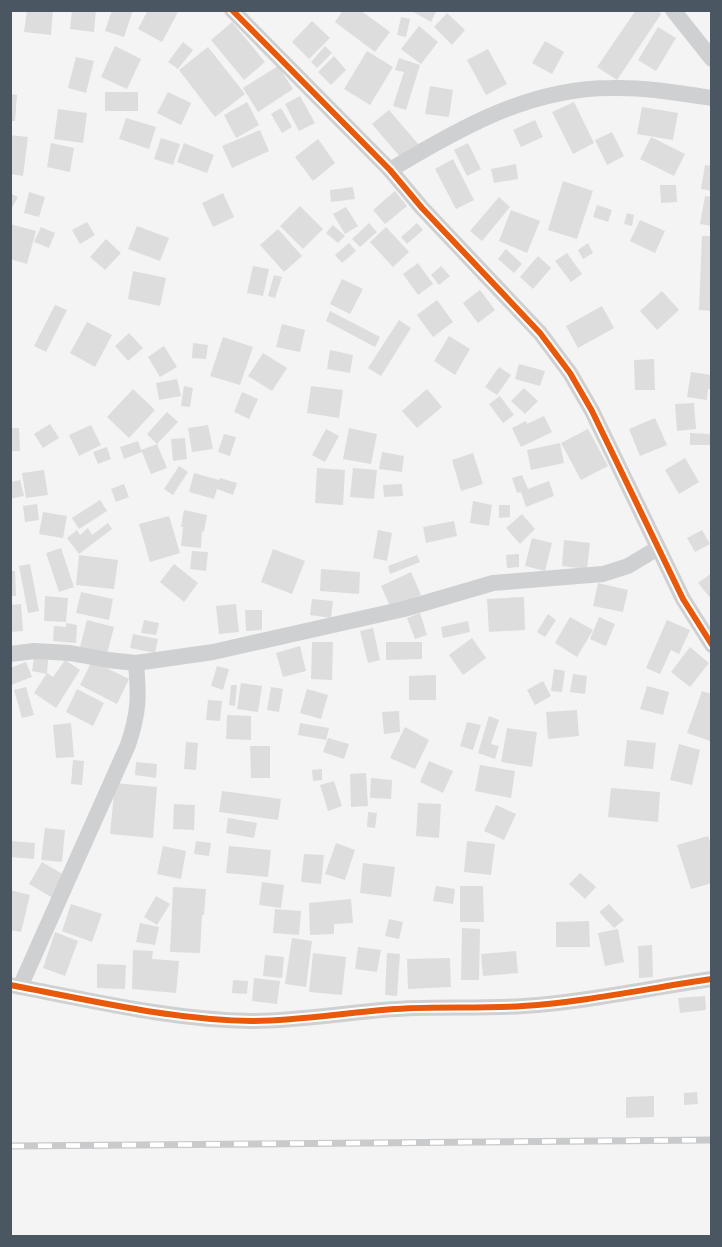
<svg xmlns="http://www.w3.org/2000/svg" width="722" height="1247" viewBox="0 0 722 1247" font-family="'Nunito Sans',sans-serif">
	<style>
		.building { fill: #ddddde }
		.lines { fill: none; stroke-linecap: round; stroke-linejoin: round }
		.street { stroke: #ced0d2; stroke-width: 16 }
		.rail-casing { stroke: #c9cacc; stroke-width: 7 }
		.rail { stroke: #fff; stroke-width: 4.5; stroke-dasharray: 14; stroke-linecap: butt }
		.cycleway-casing { stroke: #fff; stroke-width: 10 }
		.cycleway { stroke: #e8590c; stroke-width: 6 }
	</style>
	<rect width="100%" height="100%" fill="#f4f4f4"/>
	<g class="building">
		<polygon points="27,10 53,10 51,35 24,32"/>
		<polygon points="72,10 96,10 94,32 70,29"/>
		<polygon points="112,10 133,10 124,37 105,31"/>
		<polygon points="148,10 178,12 162,42 138,29"/>
		<polygon points="343,10 360,10 390,32 375,52 335,22"/>
		<polygon points="410,10 437,10 431,22"/>
		<polygon points="636,10 657,10 661,14 617,80 597,67"/>
		<polygon points="447,13 465,30 452,45 434,27"/>
		<polygon points="401,17 410,19 406,37 397,35"/>
		<polygon points="312,21 330,38 309,59 292,42"/>
		<polygon points="232,22 265,62 244,80 211,40"/>
		<polygon points="419,26 438,42 421,64 401,49"/>
		<polygon points="658,27 676,38 656,71 638,60"/>
		<polygon points="545,41 564,52 552,74 532,63"/>
		<polygon points="183,42 193,50 178,69 168,62"/>
		<polygon points="115,46 141,59 127,89 101,77"/>
		<polygon points="325,46 332,53 317,68 311,62"/>
		<polygon points="208,47 245,94 215,117 179,70"/>
		<polygon points="488,49 507,84 486,95 467,60"/>
		<polygon points="367,51 393,67 370,105 344,89"/>
		<polygon points="334,56 346,70 331,85 318,72"/>
		<polygon points="76,57 94,61 86,93 68,88"/>
		<polygon points="399,58 420,65 406,110 393,106 404,72 395,70"/>
		<polygon points="278,66 293,89 258,112 243,88"/>
		<polygon points="430,86 453,90 449,117 425,114"/>
		<rect x="105" y="92" width="33" height="19"/>
		<polygon points="168,92 191,103 181,125 157,113"/>
		<polygon points="10,94 17,95 15,121 10,121"/>
		<polygon points="300,96 315,123 299,131 285,104"/>
		<polygon points="247,102 259,125 236,138 224,115"/>
		<polygon points="574,102 594,143 573,154 552,112"/>
		<polygon points="642,107 678,113 673,140 637,134"/>
		<polygon points="281,108 292,127 282,133 271,114"/>
		<polygon points="58,109 87,113 83,143 54,139"/>
		<polygon points="389,110 419,145 402,159 372,124"/>
		<polygon points="126,118 156,127 149,149 119,139"/>
		<polygon points="535,120 543,137 521,147 513,130"/>
		<polygon points="260,130 269,151 232,168 222,146"/>
		<polygon points="612,132 624,156 607,165 595,140"/>
		<polygon points="10,135 28,137 23,176 10,174"/>
		<polygon points="651,137 685,154 674,176 640,159"/>
		<polygon points="161,138 180,144 173,165 154,159"/>
		<polygon points="318,139 335,163 313,181 295,157"/>
		<polygon points="51,143 74,148 70,172 47,167"/>
		<polygon points="184,143 214,155 207,173 177,162"/>
		<polygon points="468,143 481,169 467,176 454,150"/>
		<polygon points="453,159 474,200 456,209 435,169"/>
		<polygon points="516,164 518,179 494,183 491,169"/>
		<polygon points="705,165 712,166 712,191 701,189"/>
		<polygon points="563,181 593,191 577,239 548,230"/>
		<polygon points="660,185 676,185 677,202 661,203"/>
		<polygon points="353,187 355,199 331,202 330,190"/>
		<polygon points="395,191 407,206 385,224 373,210"/>
		<polygon points="29,192 45,197 39,217 24,213"/>
		<polygon points="10,193 18,197 10,211"/>
		<polygon points="223,193 234,217 213,227 202,203"/>
		<polygon points="705,196 712,197 712,226 700,224"/>
		<polygon points="499,197 510,207 482,241 470,231"/>
		<polygon points="597,205 612,210 608,222 593,217"/>
		<polygon points="300,206 323,229 303,249 280,226"/>
		<polygon points="346,207 358,226 345,234 333,214"/>
		<polygon points="511,210 540,221 527,253 499,241"/>
		<polygon points="627,213 634,215 632,226 624,224"/>
		<polygon points="640,220 665,231 655,253 630,241"/>
		<polygon points="87,222 95,235 80,244 72,230"/>
		<polygon points="369,223 377,232 360,247 352,239"/>
		<polygon points="417,223 423,230 407,244 401,237"/>
		<polygon points="10,224 36,231 27,264 10,259"/>
		<polygon points="333,225 345,236 338,243 326,233"/>
		<polygon points="137,226 169,238 160,261 128,249"/>
		<polygon points="41,227 55,233 49,248 34,242"/>
		<polygon points="386,227 409,252 393,267 370,242"/>
		<polygon points="278,229 302,256 284,272 260,245"/>
		<polygon points="702,236 712,236 712,311 699,310"/>
		<polygon points="106,239 121,253 105,270 90,257"/>
		<polygon points="349,243 356,251 342,263 335,255"/>
		<polygon points="588,243 593,253 583,259 578,250"/>
		<polygon points="506,249 522,264 514,273 498,259"/>
		<polygon points="567,253 582,274 571,282 555,261"/>
		<polygon points="538,256 551,268 533,289 520,277"/>
		<polygon points="418,263 433,284 418,295 403,274"/>
		<polygon points="253,266 269,269 263,296 247,293"/>
		<polygon points="441,266 450,276 439,285 431,275"/>
		<polygon points="133,271 166,278 160,306 128,299"/>
		<polygon points="274,275 282,277 275,298 268,296"/>
		<polygon points="342,279 363,289 350,314 330,304"/>
		<polygon points="480,290 495,310 478,323 463,303"/>
		<polygon points="662,291 679,310 657,330 640,311"/>
		<polygon points="437,300 453,322 433,337 417,315"/>
		<polygon points="55,305 67,310 46,352 34,346"/>
		<polygon points="602,306 614,328 578,348 566,326"/>
		<polygon points="330,311 380,337 375,347 326,321"/>
		<polygon points="399,320 411,328 381,376 368,368"/>
		<polygon points="87,322 112,335 95,367 70,353"/>
		<polygon points="282,324 305,330 300,352 276,347"/>
		<polygon points="129,333 143,348 128,361 115,346"/>
		<polygon points="449,336 470,349 455,375 434,361"/>
		<polygon points="223,337 253,347 240,385 210,376"/>
		<polygon points="193,343 208,345 206,359 192,358"/>
		<polygon points="164,346 177,367 160,377 148,357"/>
		<polygon points="330,350 353,355 350,373 327,369"/>
		<polygon points="263,353 287,368 272,391 248,376"/>
		<polygon points="654,359 655,390 635,390 634,360"/>
		<polygon points="519,364 545,371 540,386 515,379"/>
		<polygon points="499,367 511,375 497,395 485,387"/>
		<polygon points="691,372 712,375 712,389 708,389 707,400 687,397"/>
		<polygon points="177,379 181,396 159,400 156,383"/>
		<polygon points="184,386 193,388 190,407 181,406"/>
		<polygon points="311,386 343,390 339,418 307,413"/>
		<polygon points="524,388 538,401 525,414 511,401"/>
		<polygon points="133,389 155,410 129,438 107,417"/>
		<polygon points="427,389 442,407 417,428 402,411"/>
		<polygon points="242,392 258,399 249,419 234,412"/>
		<polygon points="500,396 514,415 503,423 489,404"/>
		<polygon points="694,403 696,429 677,431 675,404"/>
		<polygon points="167,412 178,422 157,444 167,468 151,474 142,452 124,459 120,447 138,441 141,450 157,444 147,434"/>
		<polygon points="544,416 552,432 521,447 512,428 526,421 527,424"/>
		<polygon points="655,418 667,445 640,456 629,429"/>
		<polygon points="50,424 59,438 43,448 34,434"/>
		<polygon points="91,425 101,445 79,456 69,435"/>
		<polygon points="208,425 213,449 192,452 188,428"/>
		<polygon points="10,428 19,428 20,451 10,451"/>
		<polygon points="349,428 377,434 371,464 343,459"/>
		<polygon points="326,429 339,436 325,462 312,455"/>
		<polygon points="588,429 608,466 581,480 561,443"/>
		<polygon points="690,433 712,434 711,445 690,445"/>
		<polygon points="224,434 236,437 230,456 218,452"/>
		<polygon points="185,438 187,459 173,461 171,439"/>
		<polygon points="560,443 564,463 531,470 527,450"/>
		<polygon points="107,447 111,459 98,464 93,452"/>
		<polygon points="382,452 404,456 402,472 379,469"/>
		<polygon points="473,453 483,484 461,491 452,460"/>
		<polygon points="685,458 699,482 679,494 665,470"/>
		<polygon points="179,466 188,472 173,495 164,489"/>
		<polygon points="317,468 345,470 343,505 315,503"/>
		<polygon points="353,468 377,470 374,499 350,497"/>
		<polygon points="44,470 48,495 26,498 22,473"/>
		<polygon points="194,473 219,480 220,478 237,483 233,495 217,489 214,499 189,492"/>
		<polygon points="522,475 528,489 549,481 554,496 526,507 521,492 517,493 512,478"/>
		<polygon points="20,480 24,496 10,499 10,482"/>
		<polygon points="124,484 129,497 116,502 111,489"/>
		<polygon points="402,484 403,496 384,497 383,485"/>
		<polygon points="100,500 107,511 79,529 72,518"/>
		<polygon points="473,501 492,505 489,526 470,523"/>
		<polygon points="37,504 39,520 25,522 23,506"/>
		<polygon points="499,505 510,505 510,517 499,518"/>
		<polygon points="184,510 207,515 204,532 202,531 201,548 181,546 183,527 181,527"/>
		<polygon points="43,512 67,516 63,538 39,534"/>
		<polygon points="522,514 535,529 520,544 506,528"/>
		<polygon points="169,516 180,553 150,562 139,524"/>
		<polygon points="454,521 457,536 426,543 423,527"/>
		<polygon points="108,523 112,529 79,554 67,538 77,530 80,535 88,528 92,535"/>
		<polygon points="378,530 392,533 387,561 373,558"/>
		<polygon points="702,530 710,544 695,552 687,538"/>
		<polygon points="532,538 552,543 545,571 525,566"/>
		<polygon points="564,540 590,543 587,569 562,566"/>
		<polygon points="61,548 74,587 59,592 46,553"/>
		<polygon points="273,549 305,561 292,594 261,582"/>
		<polygon points="192,551 208,552 206,571 190,569"/>
		<polygon points="519,554 519,567 507,568 506,555"/>
		<polygon points="79,555 118,560 114,589 76,585"/>
		<polygon points="417,555 420,562 390,574 388,566"/>
		<polygon points="30,564 39,611 28,613 19,566"/>
		<polygon points="174,564 198,583 184,602 160,582"/>
		<polygon points="321,569 360,572 359,594 320,591"/>
		<polygon points="10,571 15,571 16,596 10,596"/>
		<polygon points="411,572 421,595 391,608 381,586"/>
		<polygon points="712,573 712,600 698,583"/>
		<polygon points="598,583 628,590 623,612 593,606"/>
		<polygon points="81,592 113,599 109,620 76,613"/>
		<polygon points="45,596 68,598 66,622 44,621"/>
		<polygon points="524,597 525,630 489,632 487,599"/>
		<polygon points="312,599 333,601 331,618 310,615"/>
		<polygon points="21,604 23,631 10,632 10,605"/>
		<polygon points="236,604 239,632 219,634 216,606"/>
		<polygon points="245,610 262,610 262,630 246,631"/>
		<polygon points="420,613 427,635 415,639 407,618"/>
		<polygon points="548,614 556,620 545,637 537,632"/>
		<polygon points="570,617 593,630 577,657 555,643"/>
		<polygon points="599,617 615,624 606,646 590,639"/>
		<polygon points="87,620 114,627 107,654 80,647"/>
		<polygon points="144,620 159,623 156,635 141,633"/>
		<polygon points="667,620 690,630 679,654 671,650 660,674 646,668"/>
		<polygon points="468,621 470,632 443,638 441,627"/>
		<polygon points="66,623 77,625 76,643 53,641 54,626 66,627"/>
		<polygon points="373,628 380,660 368,663 360,631"/>
		<polygon points="133,634 158,639 155,653 130,648"/>
		<polygon points="472,638 486,658 463,675 449,655"/>
		<polygon points="312,642 333,642 332,680 311,679"/>
		<polygon points="386,642 422,642 422,659 386,660"/>
		<polygon points="300,646 306,671 283,677 276,653"/>
		<polygon points="690,647 709,663 690,687 671,672"/>
		<polygon points="34,658 48,660 47,674 32,671"/>
		<polygon points="65,660 80,670 56,708 34,693 47,673 53,677"/>
		<polygon points="92,661 129,679 117,704 80,685"/>
		<polygon points="26,662 32,677 11,685 10,668"/>
		<polygon points="217,666 229,669 223,690 211,686"/>
		<polygon points="554,669 565,671 562,692 551,691"/>
		<polygon points="573,674 587,676 585,694 570,692"/>
		<polygon points="436,675 436,700 409,700 409,676"/>
		<polygon points="543,681 551,696 535,705 527,690"/>
		<polygon points="241,683 262,686 258,712 237,709"/>
		<polygon points="231,685 237,685 235,706 229,705"/>
		<polygon points="647,686 669,692 663,715 640,709"/>
		<polygon points="26,687 34,715 22,718 14,690"/>
		<polygon points="271,687 283,689 279,712 267,710"/>
		<polygon points="77,689 104,703 93,726 66,712"/>
		<polygon points="307,689 328,695 321,719 300,713"/>
		<polygon points="702,691 712,694 710,741 687,733"/>
		<polygon points="208,700 222,701 220,721 206,720"/>
		<polygon points="577,710 579,736 548,739 546,712"/>
		<polygon points="399,711 400,732 384,734 382,712"/>
		<polygon points="227,715 251,716 251,740 226,739"/>
		<polygon points="489,716 499,720 491,744 499,746 495,759 478,753"/>
		<polygon points="467,722 481,725 473,750 460,746"/>
		<polygon points="71,723 74,757 56,758 53,725"/>
		<polygon points="300,723 329,728 326,740 298,735"/>
		<polygon points="405,727 429,740 415,769 390,758"/>
		<polygon points="507,728 537,732 532,767 501,762"/>
		<polygon points="328,738 349,744 344,759 323,752"/>
		<polygon points="627,740 656,743 653,769 624,766"/>
		<polygon points="186,742 198,743 196,770 184,769"/>
		<polygon points="679,744 700,750 692,785 670,780"/>
		<polygon points="250,746 270,746 270,778 251,778"/>
		<polygon points="73,760 84,761 82,785 71,784"/>
		<polygon points="429,761 453,771 443,793 420,782"/>
		<polygon points="136,762 157,764 156,778 135,775"/>
		<polygon points="480,765 515,771 511,798 475,791"/>
		<polygon points="322,769 322,780 313,781 312,770"/>
		<polygon points="366,773 368,806 351,807 350,774"/>
		<polygon points="371,778 392,780 391,799 370,798"/>
		<polygon points="334,781 342,806 328,811 320,785"/>
		<polygon points="115,783 157,787 153,838 110,834"/>
		<polygon points="611,788 660,792 658,822 608,817"/>
		<polygon points="222,791 281,799 278,820 219,812"/>
		<polygon points="418,803 441,804 439,838 416,836"/>
		<polygon points="174,804 195,805 194,830 173,829"/>
		<polygon points="496,805 516,814 504,840 484,831"/>
		<polygon points="368,812 377,813 375,828 367,827"/>
		<polygon points="228,818 257,823 254,838 226,833"/>
		<polygon points="45,828 65,830 62,862 41,860"/>
		<polygon points="708,836 712,848 712,883 691,889 677,845"/>
		<polygon points="10,841 35,843 34,859 10,857"/>
		<polygon points="196,841 211,843 209,856 194,854"/>
		<polygon points="467,841 495,844 491,875 464,872"/>
		<polygon points="336,843 355,850 345,880 325,874"/>
		<polygon points="163,846 186,851 181,879 157,874"/>
		<polygon points="229,846 271,850 268,877 226,873"/>
		<polygon points="304,854 324,855 321,884 301,882"/>
		<polygon points="42,862 66,876 53,898 29,884"/>
		<polygon points="363,863 395,867 391,897 360,893"/>
		<polygon points="580,873 596,887 585,899 569,884"/>
		<polygon points="262,882 284,885 281,908 259,905"/>
		<polygon points="436,886 455,889 453,904 433,901"/>
		<polygon points="460,886 483,886 484,922 460,922"/>
		<polygon points="173,887 206,889 204,915 202,915 200,953 170,952"/>
		<polygon points="10,890 30,895 21,932 10,930"/>
		<polygon points="156,896 170,904 157,925 144,917"/>
		<polygon points="351,899 353,923 334,924 334,934 310,935 309,903"/>
		<polygon points="71,904 102,914 92,942 62,931"/>
		<polygon points="609,904 624,920 614,928 599,912"/>
		<polygon points="275,909 301,911 299,935 273,933"/>
		<polygon points="389,919 403,922 399,939 385,936"/>
		<polygon points="589,921 590,947 556,947 556,922"/>
		<polygon points="140,923 159,927 155,945 136,942"/>
		<polygon points="462,928 480,929 479,980 461,980"/>
		<polygon points="618,929 624,962 605,966 598,933"/>
		<polygon points="55,932 78,941 65,976 43,968"/>
		<polygon points="292,938 312,941 306,987 285,984"/>
		<polygon points="652,945 653,977 639,978 638,946"/>
		<polygon points="358,947 381,950 377,972 355,969"/>
		<polygon points="133,950 153,951 152,959 179,961 176,993 132,989"/>
		<polygon points="516,951 518,973 483,976 481,954"/>
		<polygon points="313,953 346,957 342,995 309,992"/>
		<polygon points="387,953 400,954 397,996 385,995"/>
		<polygon points="265,955 284,957 282,978 263,976"/>
		<polygon points="450,958 451,987 408,989 407,959"/>
		<polygon points="97,964 126,965 125,989 97,988"/>
		<polygon points="254,978 280,981 277,1004 252,1001"/>
		<polygon points="233,980 248,981 247,994 232,993"/>
		<polygon points="705,996 706,1010 680,1013 678,998"/>
		<polygon points="697,1092 698,1104 684,1105 684,1093"/>
		<polygon points="654,1096 654,1117 626,1118 626,1097"/>
	</g>
	<g class="lines">
		<g class="street">
			<polyline points="232,10 390,170 422,208 540,333 570,373 592,411 683,599 712,645"/>
			<polyline points="673,10 712,59"/>
			<path d="M390,170C458,129 529,88 611,88C644,87 679,93 712,98"/>
			<polyline points="10,654 34,651 70,653 108,660 136,663 213,652 404,609 493,583 603,574 628,566 658,548"/>
			<path d="M10,985C90,1000 171,1020 252,1021C300,1021 348,1012 396,1009C439,1006 481,1009 523,1006C586,1002 649,988 712,979"/>
			<path d="M20,987L128,745C139,712 139,697 136,663"/>
		</g>
		<defs>
			<polyline id="rail" points="10,1146 712,1140"/>
		</defs>
		<use href="#rail" class="rail-casing"/>
		<use href="#rail" class="rail"/>
		<defs>
			<g id="cycleway">
				<polyline points="232,10 390,170 422,208 540,333 570,373 592,411 683,599 712,645"/>
				<path d="M10,985C90,1000 171,1020 252,1021C300,1021 348,1012 396,1009C439,1006 481,1009 523,1006C586,1002 649,988 712,979"/>
			</g>
		</defs>
		<use href="#cycleway" class="cycleway-casing"/>
		<use href="#cycleway" class="cycleway"/>
	</g>
	<rect width="722" height="1247" fill="none" stroke="#4a5661" stroke-width="24"/>
</svg>
